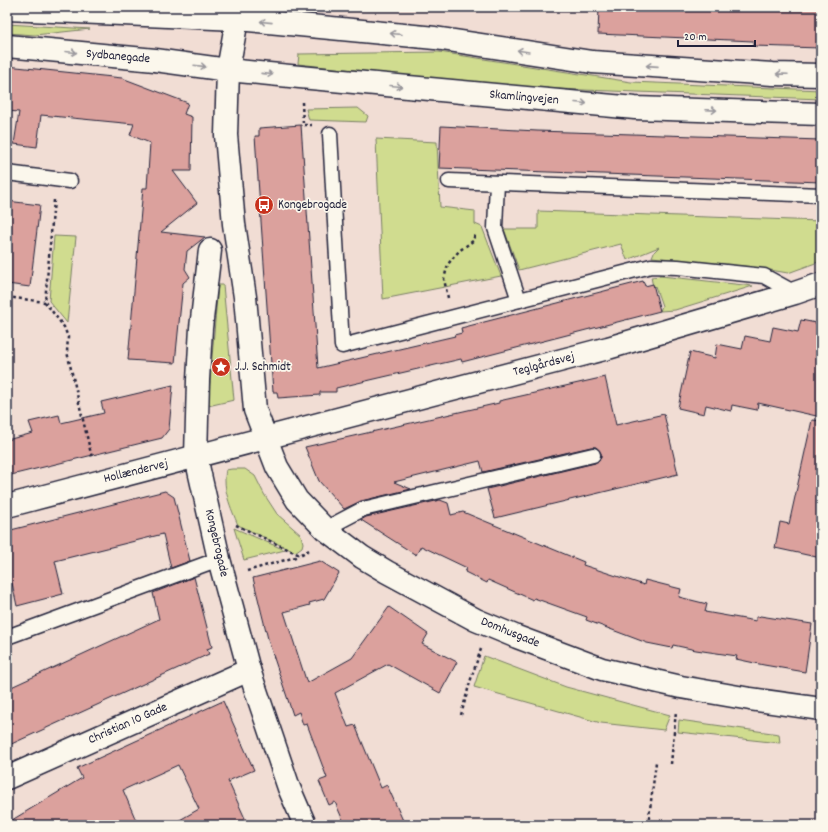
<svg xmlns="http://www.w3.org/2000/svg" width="828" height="832" viewBox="0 0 828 832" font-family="Dekko,sans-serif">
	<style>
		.green { fill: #d0dc8f; stroke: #797f65 }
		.building { fill: #dba19d; stroke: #22223b }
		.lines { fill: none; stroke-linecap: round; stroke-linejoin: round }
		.lane-casing { stroke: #22223b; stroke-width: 17 }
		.street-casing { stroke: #22223b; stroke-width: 25 }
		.secondary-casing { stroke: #22223b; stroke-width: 25 }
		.path { stroke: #22223b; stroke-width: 2.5; stroke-dasharray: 3 3; stroke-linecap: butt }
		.lane { stroke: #fbf7ec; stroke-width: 14 }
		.street { stroke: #fbf7ec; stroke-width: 22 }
		.secondary { stroke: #fbf7ec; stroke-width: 22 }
		.oneway { stroke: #99979c }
		.labels { text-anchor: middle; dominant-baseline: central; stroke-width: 3.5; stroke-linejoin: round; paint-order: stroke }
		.street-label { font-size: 13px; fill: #22223b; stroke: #fbf7ec }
		.poi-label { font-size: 13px; fill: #22223b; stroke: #fbf7ec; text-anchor: start }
	</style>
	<rect width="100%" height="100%" fill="#f1ddd4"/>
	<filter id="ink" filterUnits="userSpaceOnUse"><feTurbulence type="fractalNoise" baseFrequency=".025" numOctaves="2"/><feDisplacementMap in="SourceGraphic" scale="8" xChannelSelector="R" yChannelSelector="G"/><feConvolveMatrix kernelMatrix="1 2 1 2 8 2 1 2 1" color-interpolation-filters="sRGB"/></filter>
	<g filter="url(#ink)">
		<g class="green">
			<polygon points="7,24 90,29 35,35 7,33"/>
			<polygon points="439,52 631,82 821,90 821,99 558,89 483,84 298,64 299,54"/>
			<polygon points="358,108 368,116 366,122 309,120 306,109"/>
			<polygon points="376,139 437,142 440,207 475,211 475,224 482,227 501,276 383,299"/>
			<polygon points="538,211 821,221 821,261 788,273 752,267 652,257 654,252 659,247 627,260 621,244 519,270 504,229 538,229"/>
			<polygon points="54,236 76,237 67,323 49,301"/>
			<polygon points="661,276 753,286 675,310 660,311 662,306 655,286 653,287 651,277"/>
			<polygon points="218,285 223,285 234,400 208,406"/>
			<path d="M232,469H245L255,476L264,494L277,514L301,535L303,543L302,547L295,552L238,525C231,508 222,489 226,470Z"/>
			<polygon points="234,528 285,550 244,560"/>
			<polygon points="484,656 566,687 670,715 664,730 601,723 474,687"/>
			<polygon points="679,720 779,734 780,743 678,732"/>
		</g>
		<g class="building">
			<polygon points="599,7 821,7 821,48 753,46 753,41 598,34"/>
			<polygon points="7,66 122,78 188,103 184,114 192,117 191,171 173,171 197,203 161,232 205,237 187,251 185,269 190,277 183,283 175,363 128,360 143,188 147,188 150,143 130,135 134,124 41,115 37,147 14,144 19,112 7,111"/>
			<polygon points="301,125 318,368 455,336 454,335 462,333 461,328 643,281 645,286 653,284 660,311 462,362 461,359 336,388 336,392 320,392 320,395 278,398 277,392 273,392 255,136 259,136 259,128"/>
			<polygon points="441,126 537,131 821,140 821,182 439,168"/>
			<polygon points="7,201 40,205 30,287 7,284"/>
			<polygon points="801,320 821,324 821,417 758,403 757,410 732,405 731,411 706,405 704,414 678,408 690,352 715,358 717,344 742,349 745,336 770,341 773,327 798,332"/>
			<polygon points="605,377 616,425 664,414 678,474 495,518 487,489 595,463 601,458 601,453 596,447 591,447 483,472 480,461 394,482 411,489 361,501 344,509 319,481 305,447 499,403 499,401"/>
			<polygon points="173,385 169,429 162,438 7,476 7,440 33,433 29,422 59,415 61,423 104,413 101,402"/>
			<polygon points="812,420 821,421 821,558 775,548 780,522 789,524"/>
			<polygon points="165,491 174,497 190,561 171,568 163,534 55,561 63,594 17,606 12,583 7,584 7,531"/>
			<polygon points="440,500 448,503 451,515 463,512 584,562 583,565 644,585 645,580 681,589 679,597 707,604 705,612 756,621 756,617 759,617 760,616 812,624 805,672 764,665 736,659 737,656 696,650 673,645 672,648 647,643 586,620 587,617 534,598 533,600 488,580 487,583 465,572 467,568 421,546 416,555 361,520 366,517"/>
			<polygon points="320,561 339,573 324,599 309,603 310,605 284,612 307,683 352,658 389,607 428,634 422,644 457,662 440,693 388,664 335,693 348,727 355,725 381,788 387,785 405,825 345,825 335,802 329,805 319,781 327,778 307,724 303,725 299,712 293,715 269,643 253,578"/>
			<polygon points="194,577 212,647 207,649 209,654 7,746 7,689 159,619 153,593"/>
			<polygon points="223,701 254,770 228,781 248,825 171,825 199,809 178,765 123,790 138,825 7,825 7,823 82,778 77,768"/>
		</g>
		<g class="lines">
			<defs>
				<g id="lane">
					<polyline points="330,134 342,346 651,266 678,267 764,276 795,293"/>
					<polyline points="7,173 70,181"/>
					<polyline points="449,181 821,195"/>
					<polyline points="497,183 495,228 519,300"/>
					<polyline points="325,529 363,509 593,455"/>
					<polyline points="7,637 219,559"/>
				</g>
				<g id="street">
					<polyline points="210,250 201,328 198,380 196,457 219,559 249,670 289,788 305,825"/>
					<polyline points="7,506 608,348 795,293 821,284"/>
					<polyline points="7,778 249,670"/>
				</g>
				<g id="secondary">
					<polyline points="7,9 237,19 435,38 592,62 773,74 821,75"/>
					<polyline points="237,19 228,70 226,135 234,224 245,297 255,410 277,467 297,500 325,529 362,557 387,572 476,620 517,637 602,669 681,687 750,699 821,709"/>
					<polyline points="7,46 155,60 228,70 300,77 635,108 821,114"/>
				</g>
			</defs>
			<use href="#lane" class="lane-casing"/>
			<use href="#street" class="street-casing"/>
			<use href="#secondary" class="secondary-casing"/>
			<g class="path">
				<polyline points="302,102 303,125 312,125"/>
				<polyline points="54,200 45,302 64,327 68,337 67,352 92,458"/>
				<polyline points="7,297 45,302"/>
				<polyline points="448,298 444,279 448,264 459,251 473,241 475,234"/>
				<polyline points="236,525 300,555 311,549"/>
				<polyline points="247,571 299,556"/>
				<polyline points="461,715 470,682 481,649"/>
				<polyline points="671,764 676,711"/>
				<polyline points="648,825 656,762"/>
			</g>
			<use href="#lane" class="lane"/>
			<use href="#street" class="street"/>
			<use href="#secondary" class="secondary"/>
		</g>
		<defs><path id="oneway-shaft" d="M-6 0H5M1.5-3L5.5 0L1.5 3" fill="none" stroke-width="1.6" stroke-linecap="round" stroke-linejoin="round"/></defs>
		<g class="oneway">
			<use href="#oneway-shaft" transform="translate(266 22) rotate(-174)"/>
			<use href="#oneway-shaft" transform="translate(396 34) rotate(-175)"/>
			<use href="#oneway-shaft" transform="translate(523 51) rotate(-171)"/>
			<use href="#oneway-shaft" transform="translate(71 52) rotate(5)"/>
			<use href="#oneway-shaft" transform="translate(200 66) rotate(7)"/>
			<use href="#oneway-shaft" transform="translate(652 66) rotate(-176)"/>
			<use href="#oneway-shaft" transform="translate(267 74) rotate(6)"/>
			<use href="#oneway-shaft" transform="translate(782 74) rotate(-178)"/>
			<use href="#oneway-shaft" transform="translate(396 86) rotate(5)"/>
			<use href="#oneway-shaft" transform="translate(581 103) rotate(5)"/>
			<use href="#oneway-shaft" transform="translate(711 110) rotate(2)"/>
		</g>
	</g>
	<defs>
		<symbol id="bus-disc" viewBox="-11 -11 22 22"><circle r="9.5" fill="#c8321e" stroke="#fbf7ec"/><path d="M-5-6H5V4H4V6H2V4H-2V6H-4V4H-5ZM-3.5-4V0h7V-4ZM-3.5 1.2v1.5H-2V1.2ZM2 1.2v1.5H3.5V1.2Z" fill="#fff"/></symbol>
		<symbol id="sight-disc" viewBox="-11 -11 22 22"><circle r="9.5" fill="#c8321e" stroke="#fbf7ec"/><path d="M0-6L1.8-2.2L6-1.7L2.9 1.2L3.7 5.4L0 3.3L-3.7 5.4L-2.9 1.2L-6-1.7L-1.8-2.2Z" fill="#fff"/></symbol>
	</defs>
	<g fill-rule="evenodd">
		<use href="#bus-disc" x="253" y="194" width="22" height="22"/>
		<use href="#sight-disc" x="210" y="356" width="22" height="22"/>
	</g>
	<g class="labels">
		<g class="street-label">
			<text transform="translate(118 57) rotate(5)">Sydbanegade</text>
			<text transform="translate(524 98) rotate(5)">Skamlingvejen</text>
			<text transform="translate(544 365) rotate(-15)">Teglgårdsvej</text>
			<text transform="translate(136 472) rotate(-14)">Hollændervej</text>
			<text transform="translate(216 543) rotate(77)">Kongebrogade</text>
			<text transform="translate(510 633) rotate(22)">Domhusgade</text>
			<text transform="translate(128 724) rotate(-24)">Christian 10 Gade</text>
		</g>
		<g class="poi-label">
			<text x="278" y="205">Kongebrogade</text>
			<text x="235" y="367">J.J. Schmidt</text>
		</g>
	</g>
	<rect width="828" height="832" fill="none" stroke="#fbf7ec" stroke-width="24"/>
	<rect x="12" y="12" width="804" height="808" fill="none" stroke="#22223b" stroke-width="1.5" filter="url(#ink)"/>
	<path d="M678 40v6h77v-6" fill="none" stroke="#22223b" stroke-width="2"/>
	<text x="684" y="40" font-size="12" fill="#22223b" stroke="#fbf7ec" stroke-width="3" paint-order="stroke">20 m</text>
</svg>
